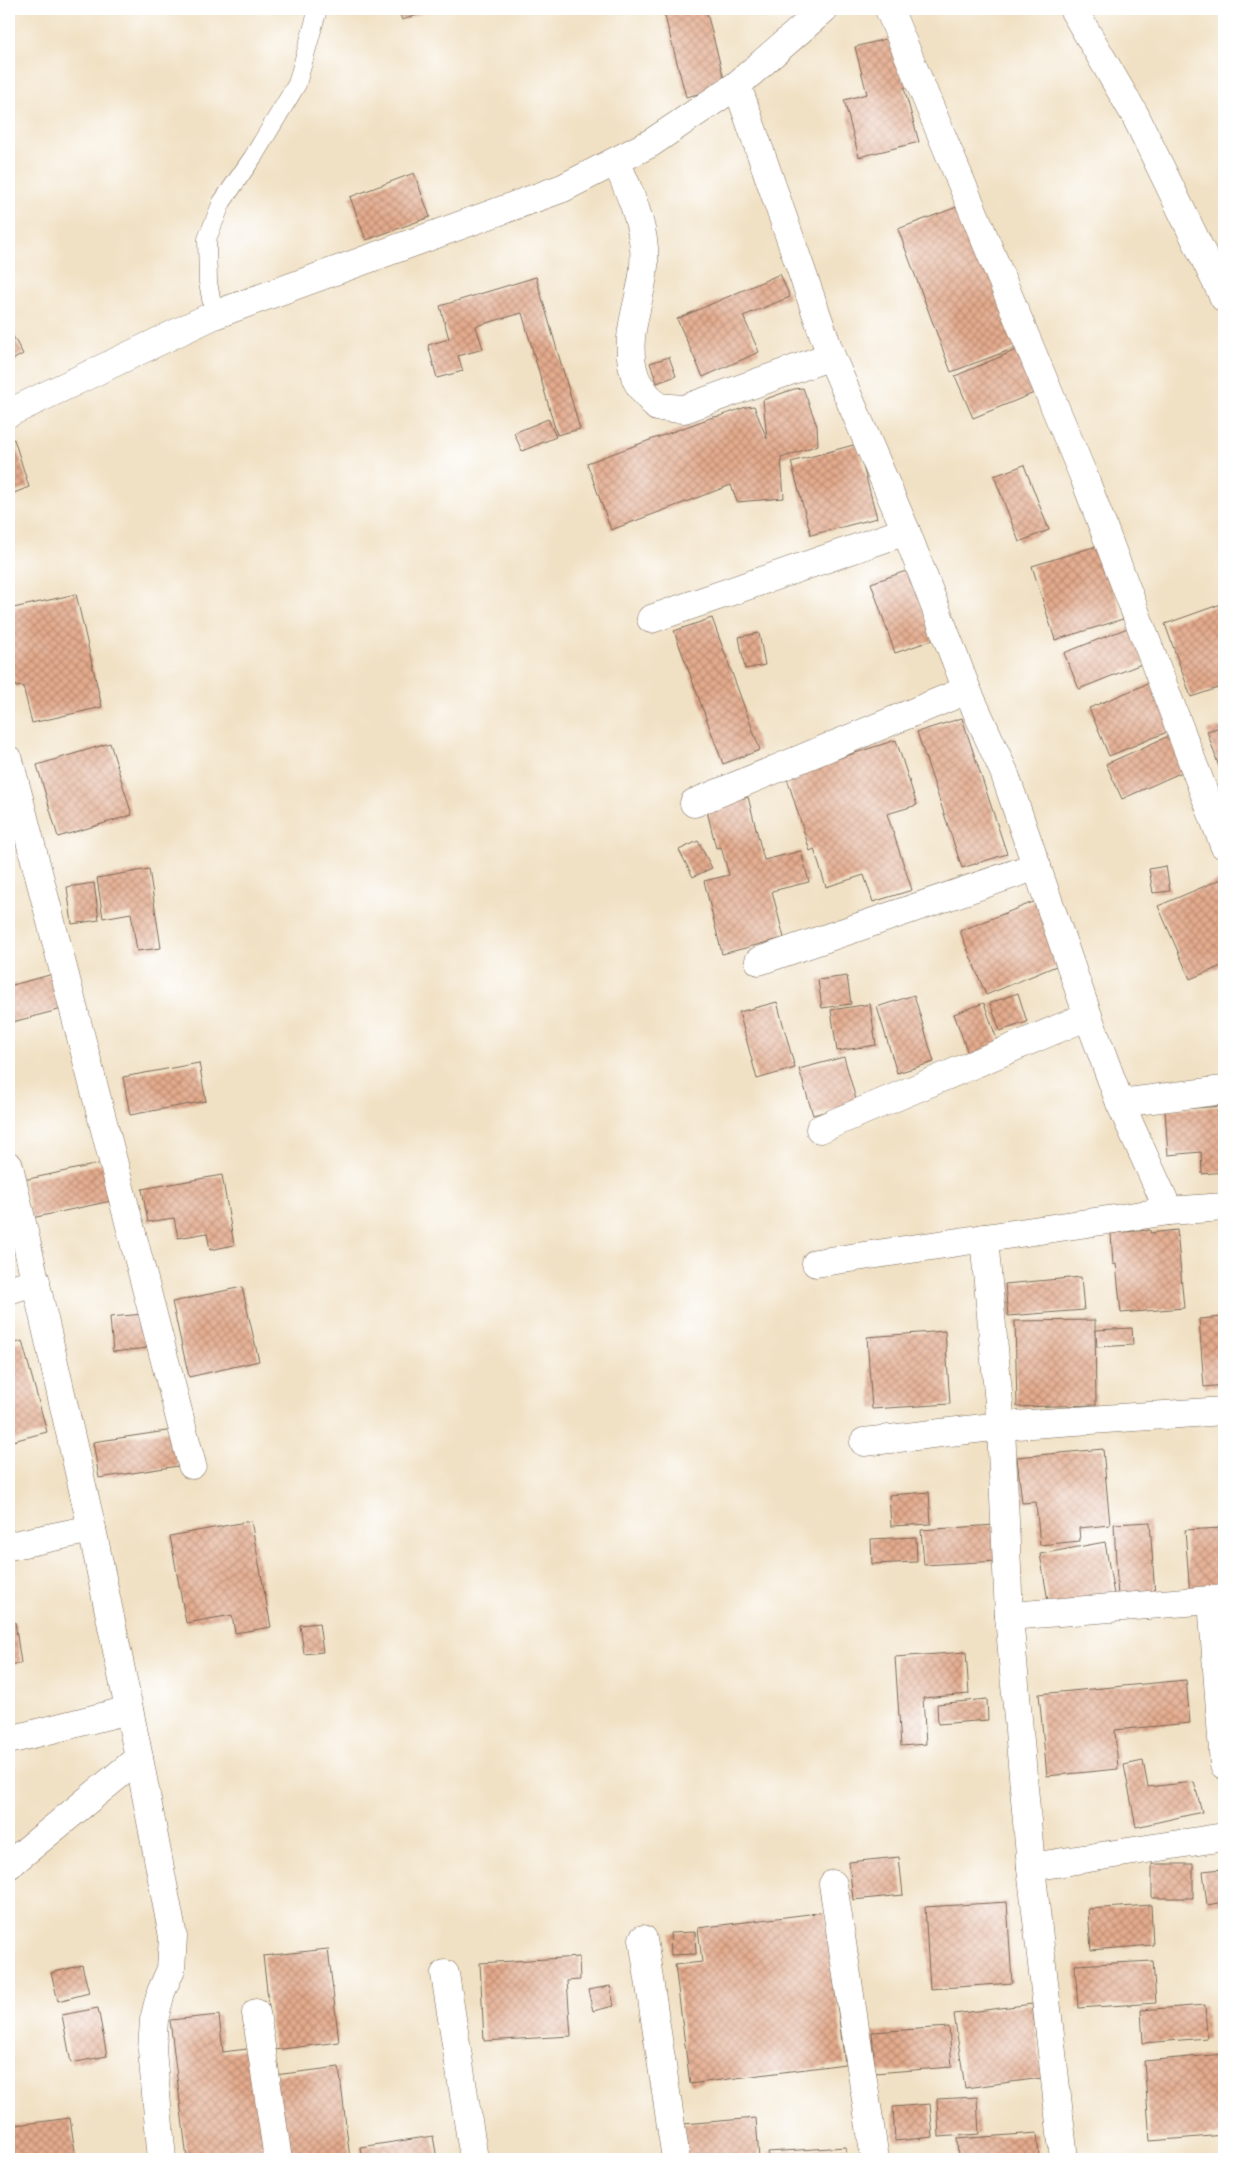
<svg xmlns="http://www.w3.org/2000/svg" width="1233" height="2168" viewBox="0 0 1233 2168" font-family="'IM FELL French Canon',serif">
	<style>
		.building { fill: url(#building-cross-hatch) }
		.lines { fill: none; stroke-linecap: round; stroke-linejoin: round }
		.service-casing { stroke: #7b6a58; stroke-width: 19 }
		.minor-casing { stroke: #7b6a58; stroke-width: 29 }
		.service { stroke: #fff; stroke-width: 18 }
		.minor { stroke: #fff; stroke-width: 28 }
	</style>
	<defs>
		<pattern id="building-cross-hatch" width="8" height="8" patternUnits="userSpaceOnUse" patternTransform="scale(1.25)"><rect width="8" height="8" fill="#e4ab8d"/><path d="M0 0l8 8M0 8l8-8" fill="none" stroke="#ba8b73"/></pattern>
	</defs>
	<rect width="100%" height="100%" fill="#fff"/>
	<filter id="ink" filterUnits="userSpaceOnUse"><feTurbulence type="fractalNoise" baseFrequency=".02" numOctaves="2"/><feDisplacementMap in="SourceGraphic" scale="10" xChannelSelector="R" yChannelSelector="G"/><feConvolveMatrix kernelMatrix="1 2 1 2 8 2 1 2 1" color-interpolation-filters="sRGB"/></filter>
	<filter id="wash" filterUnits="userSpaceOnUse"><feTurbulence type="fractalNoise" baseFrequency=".0096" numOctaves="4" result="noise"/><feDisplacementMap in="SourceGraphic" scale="20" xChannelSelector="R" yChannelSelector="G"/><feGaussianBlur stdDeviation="1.12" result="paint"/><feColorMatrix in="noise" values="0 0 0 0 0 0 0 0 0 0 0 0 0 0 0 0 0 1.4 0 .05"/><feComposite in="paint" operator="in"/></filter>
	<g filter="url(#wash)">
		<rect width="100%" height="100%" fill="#f1e1c4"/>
		<g id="blocks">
			<g class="building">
				<polygon points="398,9 428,9 429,11 402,20"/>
				<polygon points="663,9 706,9 726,87 686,97"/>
				<polygon points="897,36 911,86 904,88 919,142 859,157 844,100 867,94 855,47"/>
				<polygon points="414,173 430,217 366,240 350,197"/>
				<polygon points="965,204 1018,347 951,372 898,229"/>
				<polygon points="780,274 790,297 743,316 759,352 703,377 677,319"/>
				<polygon points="536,277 580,429 557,435 522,313 476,326 483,349 458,356 463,371 437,378 428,345 449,339 440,306"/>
				<polygon points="9,329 23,354 9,362"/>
				<polygon points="1021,348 1039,391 973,418 955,376"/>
				<polygon points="669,357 676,376 657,383 650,363"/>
				<polygon points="803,388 817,426 818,445 781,458 784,498 737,502 731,485 611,530 587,463 713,417 720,416 746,407 754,406 767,439 763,400 794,389"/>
				<polygon points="548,419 556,437 522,451 514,433"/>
				<polygon points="14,439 29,487 9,495 9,441"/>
				<polygon points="857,444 877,518 811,535 791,462"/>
				<polygon points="1024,465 1049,530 1019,542 994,476"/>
				<polygon points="1100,545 1123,619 1055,640 1032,566"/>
				<polygon points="909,570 933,640 895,653 871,583"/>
				<polygon points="76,594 102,707 32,723 23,686 16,687 9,655 9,609"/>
				<polygon points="1224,603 1224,686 1191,697 1165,624"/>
				<polygon points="712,618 760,750 723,764 674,631"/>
				<polygon points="1130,627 1144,663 1079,689 1064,653"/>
				<polygon points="759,633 765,665 745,669 739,637"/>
				<polygon points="1152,682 1172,730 1109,756 1089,708"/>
				<polygon points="962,718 1007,854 962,868 917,732"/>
				<polygon points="1224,726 1224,782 1207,731"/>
				<polygon points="1173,734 1189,769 1122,799 1106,764"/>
				<polygon points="896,740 917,805 887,814 912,890 873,902 864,875 826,887 814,849 810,851 786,775"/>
				<polygon points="110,743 132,815 58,837 37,765"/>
				<polygon points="748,797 764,860 801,851 809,882 772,891 784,938 722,954 704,881 729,875 721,847 716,848 706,807"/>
				<polygon points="698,841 712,868 693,877 679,850"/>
				<polygon points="1166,866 1170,891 1153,893 1149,869"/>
				<polygon points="149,869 161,948 137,951 131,913 103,918 97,878"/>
				<polygon points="1224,878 1224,965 1190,979 1158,906"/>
				<polygon points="94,883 99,920 72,924 67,887"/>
				<polygon points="1036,901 1061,964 986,995 960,931"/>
				<polygon points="53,974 62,1009 9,1023 9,986"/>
				<polygon points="847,976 851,1004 822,1008 818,980"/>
				<polygon points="1018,993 1027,1022 1000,1031 990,1003"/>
				<polygon points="914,995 934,1062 897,1073 877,1007"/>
				<polygon points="777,1002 795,1068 757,1079 739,1012"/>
				<polygon points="984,1003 1001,1051 971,1062 954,1014"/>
				<polygon points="870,1004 876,1045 837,1051 831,1010"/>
				<polygon points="844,1057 857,1103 813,1115 799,1069"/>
				<polygon points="199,1063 206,1101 130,1115 123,1077"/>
				<polygon points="1224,1106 1224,1172 1202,1174 1201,1152 1168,1155 1165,1110"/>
				<polygon points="103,1163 111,1201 32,1218 24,1180"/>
				<polygon points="222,1175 234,1245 210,1250 207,1233 178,1238 174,1218 148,1222 142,1189"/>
				<polygon points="1150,1230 1150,1233 1177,1230 1184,1308 1121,1313 1116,1264 1113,1265 1111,1233"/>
				<polygon points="1081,1277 1084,1310 1008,1316 1005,1284"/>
				<polygon points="242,1287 259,1361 189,1377 172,1302"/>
				<polygon points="144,1314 147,1348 113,1352 110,1317"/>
				<polygon points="1224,1317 1224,1385 1204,1387 1199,1319"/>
				<polygon points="1095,1320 1096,1405 1017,1407 1015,1321"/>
				<polygon points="1132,1328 1133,1345 1097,1347 1096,1330"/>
				<polygon points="945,1331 950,1404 872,1409 867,1337"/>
				<polygon points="22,1341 47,1432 9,1442 9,1345"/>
				<polygon points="173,1430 178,1466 99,1478 93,1442"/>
				<polygon points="1224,1439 1224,1491 1223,1491 1220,1440"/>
				<polygon points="1103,1449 1110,1525 1079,1528 1080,1541 1040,1545 1036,1502 1022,1503 1017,1457"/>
				<polygon points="929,1492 931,1524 891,1526 889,1495"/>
				<polygon points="251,1521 271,1627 235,1633 232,1615 186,1623 170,1536"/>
				<polygon points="1150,1522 1155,1596 1118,1598 1114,1524"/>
				<polygon points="995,1525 998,1561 924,1565 921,1530"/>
				<polygon points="1221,1528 1224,1592 1190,1595 1185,1530"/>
				<polygon points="916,1537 917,1562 872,1564 871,1539"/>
				<polygon points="1105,1542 1114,1595 1049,1607 1040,1554"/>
				<polygon points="9,1622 15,1622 21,1663 9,1665"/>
				<polygon points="319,1623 323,1652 304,1654 300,1625"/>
				<polygon points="966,1652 969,1694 923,1698 926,1744 901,1746 895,1657"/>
				<polygon points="1186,1680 1190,1723 1115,1730 1118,1769 1047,1776 1039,1694"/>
				<polygon points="987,1699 988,1720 938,1724 937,1704"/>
				<polygon points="1143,1761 1148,1787 1194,1782 1202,1812 1136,1827 1124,1765"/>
				<polygon points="899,1857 903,1895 853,1900 849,1862"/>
				<rect x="1152" y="1864" width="41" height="34"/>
				<polygon points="1222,1869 1224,1902 1207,1905 1203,1871"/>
				<polygon points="1007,1902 1012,1983 930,1989 925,1907"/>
				<polygon points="1151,1905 1153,1945 1091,1950 1088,1909"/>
				<polygon points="825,1912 845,2064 690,2084 675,1965 702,1962 698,1928"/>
				<polygon points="695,1932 696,1954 671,1955 670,1933"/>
				<polygon points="328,1949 339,2042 274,2050 263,1956"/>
				<polygon points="579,1957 580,1980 567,1981 571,2036 484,2041 480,1963"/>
				<polygon points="1153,1961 1156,2003 1078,2008 1075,1965"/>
				<polygon points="82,1965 89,1993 58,2001 51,1973"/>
				<polygon points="610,1986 614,2006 593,2011 588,1990"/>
				<polygon points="1032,2004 1042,2078 965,2088 954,2014"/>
				<polygon points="1205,2005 1207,2038 1143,2043 1141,2010"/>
				<polygon points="98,2008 107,2056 71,2063 62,2015"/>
				<polygon points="219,2015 223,2052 255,2048 268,2159 187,2159 170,2020"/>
				<polygon points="949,2027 952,2067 875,2073 872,2032"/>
				<polygon points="1224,2054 1224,2135 1150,2141 1144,2061"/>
				<polygon points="339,2067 350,2159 284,2159 275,2075"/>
				<polygon points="977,2097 979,2134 939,2137 937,2099"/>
				<polygon points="930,2104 933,2137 895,2141 893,2107"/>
				<polygon points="70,2118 76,2159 9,2159 9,2126"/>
				<polygon points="756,2118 759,2159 685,2159 683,2124"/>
				<polygon points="1037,2133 1039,2159 958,2159 957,2139"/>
				<polygon points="433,2136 437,2159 362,2159 360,2147"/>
				<polygon points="846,2147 847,2159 769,2159 768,2152"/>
			</g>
		</g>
	</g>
	<g filter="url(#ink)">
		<use href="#blocks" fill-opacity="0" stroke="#7b6a58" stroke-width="1"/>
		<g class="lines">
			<defs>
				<polyline id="service" points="214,315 208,282 207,239 222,202 253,157 297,84 318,9"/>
				<g id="minor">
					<polyline points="889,9 1084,477 1224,845"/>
					<polyline points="1073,9 1135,115 1224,298"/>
					<polyline points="737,85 831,356 906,531 967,690 1004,772 1088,1016 1120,1103 1169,1211 1224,1207"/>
					<path d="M616,161C628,189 641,216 644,248C648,293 620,331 635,376C638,387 650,398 657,407L684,409L831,356"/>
					<polyline points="9,413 214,315 563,188 651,143 737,85 824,9"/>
					<polyline points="651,619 906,531"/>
					<polyline points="9,760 192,1465"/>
					<polyline points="694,803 967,690"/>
					<polyline points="759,961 1037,866"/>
					<polyline points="1120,1103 1224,1090"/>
					<polyline points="820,1129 1088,1016"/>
					<polyline points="9,1166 92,1529 139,1758 173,1937 171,1969 161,1992 154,2020 152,2050 162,2159"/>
					<polyline points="984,1238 1001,1426 1009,1616 1031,1867 1064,2159"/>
					<polyline points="816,1263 1169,1211"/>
					<polyline points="9,1290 36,1281"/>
					<polyline points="864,1442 1001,1426 1224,1411"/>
					<polyline points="9,1546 92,1529"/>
					<polyline points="1212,1600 1224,1765"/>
					<polyline points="1009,1616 1224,1599"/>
					<polyline points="9,1740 129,1710"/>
					<polyline points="9,1865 139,1758"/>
					<polyline points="1031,1867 1224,1837"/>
					<polyline points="833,1884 875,2159"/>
					<polyline points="643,1939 676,2159"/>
					<polyline points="445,1974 474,2159"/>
					<polyline points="256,2013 278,2159"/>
				</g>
			</defs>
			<use href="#service" class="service-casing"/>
			<use href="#minor" class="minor-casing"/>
			<use href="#service" class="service"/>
			<use href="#minor" class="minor"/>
		</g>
	</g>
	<rect width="1233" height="2168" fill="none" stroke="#fff" stroke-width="30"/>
</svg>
